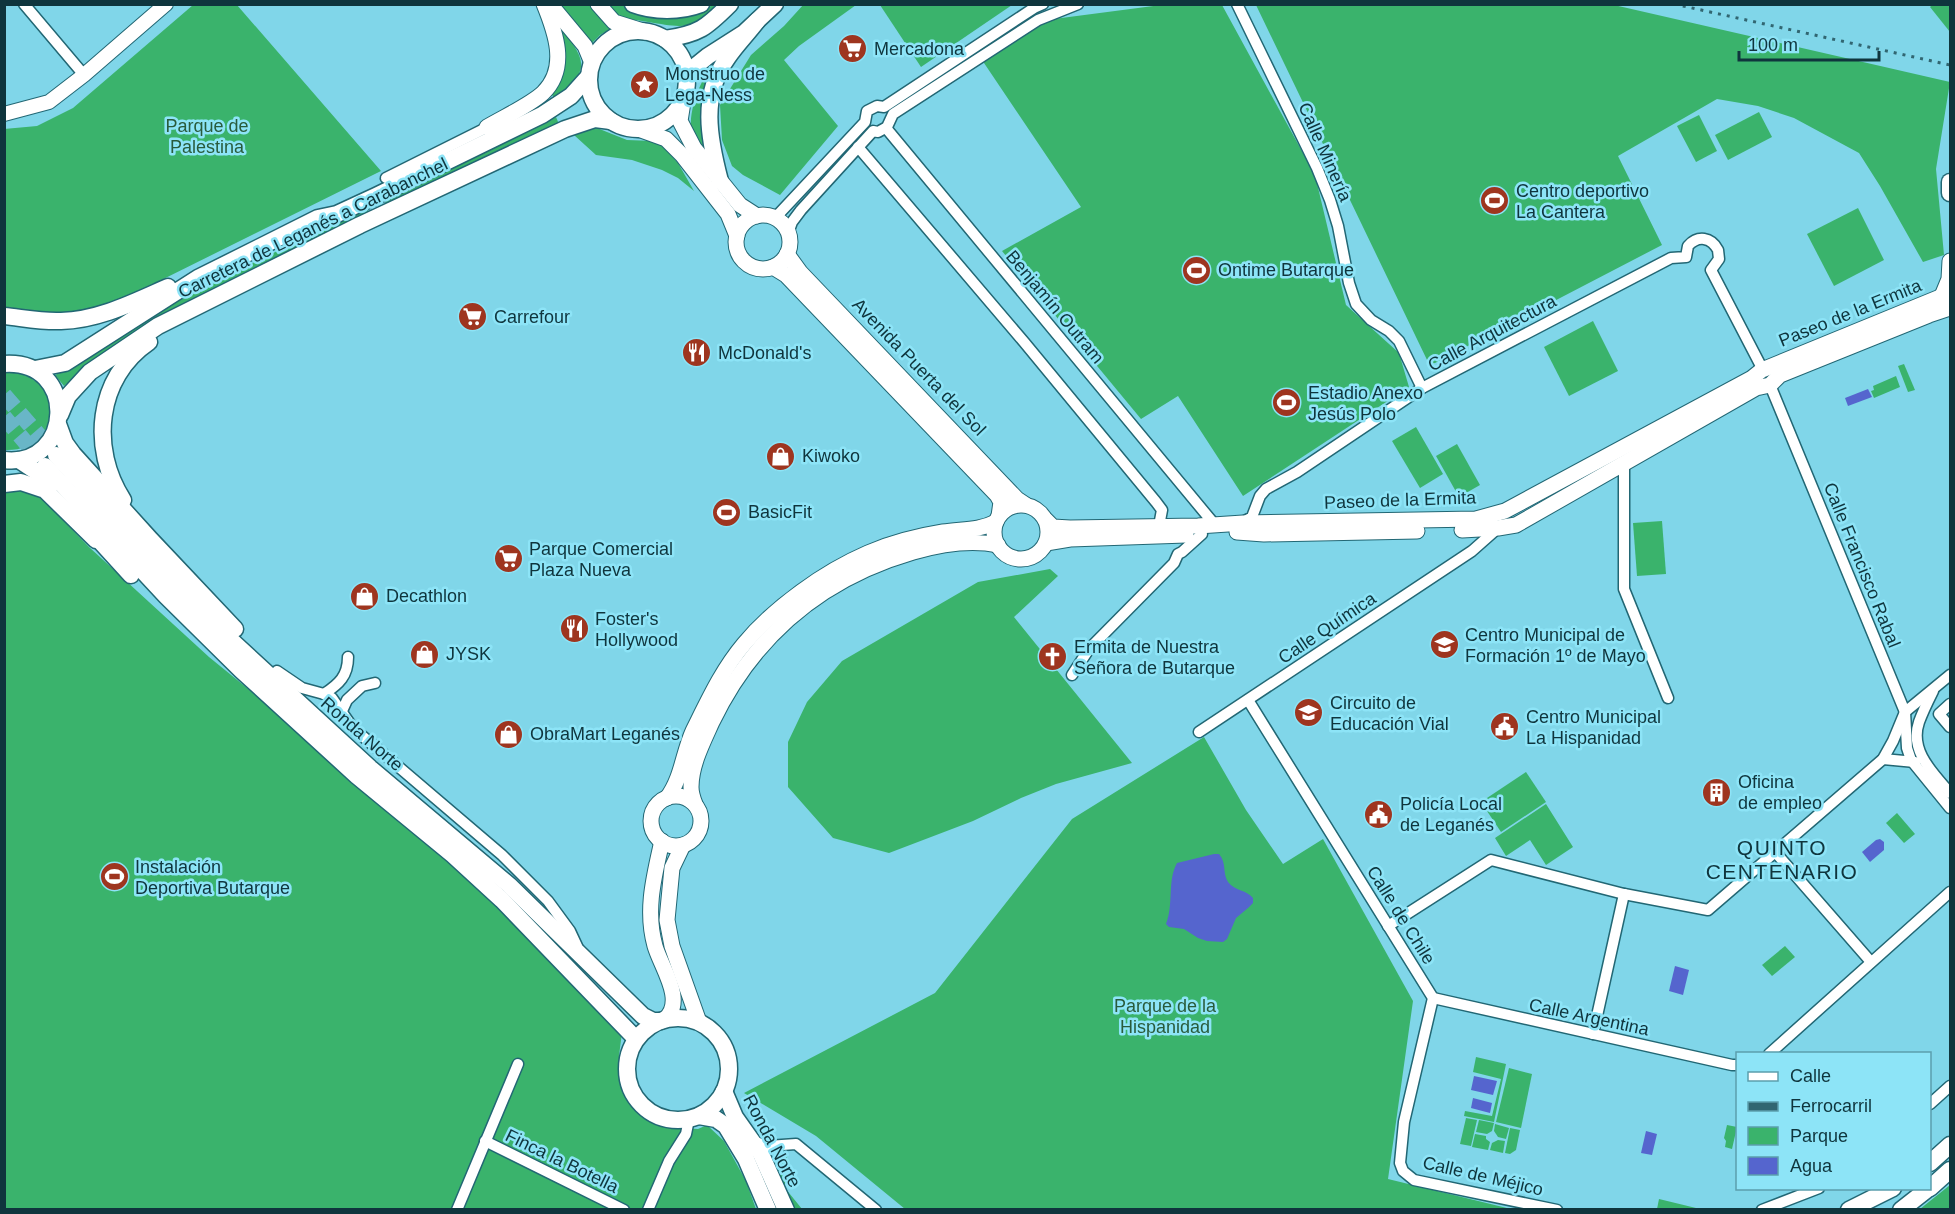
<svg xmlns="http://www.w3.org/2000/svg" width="1955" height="1214" viewBox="0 0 1955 1214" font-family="Arial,sans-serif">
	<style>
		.green { fill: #3ab36c }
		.water { fill: #5565ce }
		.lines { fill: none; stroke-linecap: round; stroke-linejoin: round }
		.primary-tunnel { stroke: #69b6c7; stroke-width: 16; stroke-dasharray: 16 8; stroke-linecap: butt }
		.minor-casing { stroke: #226774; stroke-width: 13 }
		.tertiary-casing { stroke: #226774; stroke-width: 16 }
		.secondary-casing { stroke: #226774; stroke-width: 17 }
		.primary-casing { stroke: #226774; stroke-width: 19 }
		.minor { stroke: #fff; stroke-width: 10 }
		.tertiary { stroke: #fff; stroke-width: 14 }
		.secondary { stroke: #fff; stroke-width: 15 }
		.primary { stroke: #fff; stroke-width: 16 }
		.rail { stroke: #316671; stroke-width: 3; stroke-dasharray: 3 6; stroke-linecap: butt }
		.labels { text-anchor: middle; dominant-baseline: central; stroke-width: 5; stroke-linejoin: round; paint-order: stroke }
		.poi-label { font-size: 18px; fill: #0f353d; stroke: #8de4f7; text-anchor: start }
		.park-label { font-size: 18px; fill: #295b3b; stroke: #8de4f7 }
		.street-label { font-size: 18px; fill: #0f353d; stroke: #8de4f7 }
		.quarter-label { font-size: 21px; letter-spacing: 1.5px; fill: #0f353d; stroke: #8de4f7 }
	</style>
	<rect width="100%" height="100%" fill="#80d6e9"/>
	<g class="green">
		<polygon points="804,4 856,5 799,46 784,60 838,126 780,195 743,175 732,166 722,140 720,105 751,55 784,26"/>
		<polygon points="193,5 237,5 381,171 109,306 43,316 5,308 4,129 37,126 73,108"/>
		<polygon points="557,5 590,5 612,28 600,35 590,45"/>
		<path d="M606,5H621L633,9L707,7L716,5C692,32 680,27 648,22C626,18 623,21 606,5Z"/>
		<polygon points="880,5 1012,5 921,67"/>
		<polygon points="1161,5 1222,5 1315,175 1346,305 1399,353 1409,387 1243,496 1178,396 1141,419 1002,251 1081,207 982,60 1046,20"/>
		<polygon points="1256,5 1614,5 1950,82 1936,169 1944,255 1923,262 1880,186 1859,153 1794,118 1758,106 1717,99 1618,156 1662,245 1435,363 1429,364"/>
		<polygon points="1932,5 1950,5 1950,32 1930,7"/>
		<path d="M562,30C589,62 588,73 555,99L550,92L560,32Z"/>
		<path d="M716,63L708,154C702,145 692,136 691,125C690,107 702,74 716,63Z"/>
		<polygon points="1759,112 1772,137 1728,160 1715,135"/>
		<polygon points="1699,115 1717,151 1696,162 1677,126"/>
		<polygon points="556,117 559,124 387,206 384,200"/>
		<polygon points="597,128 627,140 653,141 661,144 678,163 694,191 678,178 662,170 632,160 596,155 574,135 589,129"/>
		<polygon points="367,208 370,214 77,375 64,386 55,375 71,368 192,292"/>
		<polygon points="1858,208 1884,260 1834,286 1807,234"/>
		<polygon points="1593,321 1618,371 1569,396 1544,347"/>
		<polygon points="1904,364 1915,390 1908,392 1898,366"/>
		<path d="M5,372C66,372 65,452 5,450Z"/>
		<polygon points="1896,376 1900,387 1874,398 1871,391 1874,390 1873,386"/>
		<polygon points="1416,427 1443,474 1420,488 1392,441"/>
		<polygon points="1457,444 1480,485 1459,497 1436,456"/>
		<polygon points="5,477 39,495 89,547 209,657 252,692 361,788 439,851 494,903 622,1032 619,1056 622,1092 647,1119 669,1127 698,1129 707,1125 724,1141 746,1181 756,1209 5,1210"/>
		<polygon points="1662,521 1666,574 1637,576 1633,523"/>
		<polygon points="1050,569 1058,576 1014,617 1132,763 1056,784 1021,798 973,821 889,853 833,838 788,787 788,742 807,702 842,661 978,582"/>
		<polygon points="1204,737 1246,810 1283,864 1323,839 1413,1001 1388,1179 1511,1209 905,1209 816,1136 744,1093 935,993 1072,819"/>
		<polygon points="1526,772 1546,802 1501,832 1481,802"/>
		<polygon points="1546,804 1573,847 1546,865 1530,840 1506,856 1495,838"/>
		<polygon points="1897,813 1915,834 1904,843 1886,823"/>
		<polygon points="1785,946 1795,957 1772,976 1762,965"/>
		<polygon points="1476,1057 1506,1064 1494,1122 1464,1116 1465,1111 1492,1116 1501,1079 1473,1072"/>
		<polygon points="1509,1068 1532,1074 1521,1128 1496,1122"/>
		<polygon points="1466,1118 1477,1120 1471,1146 1460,1144"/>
		<polygon points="1479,1120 1494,1123 1492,1131 1487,1134 1476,1132"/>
		<polygon points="1495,1124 1509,1128 1506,1139 1498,1137 1494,1131"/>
		<polygon points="1727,1125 1737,1127 1732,1149 1725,1147 1726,1141 1724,1138"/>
		<polygon points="1510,1128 1520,1130 1516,1150 1510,1154 1505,1153"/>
		<polygon points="1475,1134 1486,1136 1486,1139 1490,1142 1488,1150 1472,1147"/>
		<polygon points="1498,1140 1505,1141 1503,1153 1490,1150 1492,1143"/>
		<polygon points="784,1150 788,1153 785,1166 785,1188 802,1209 792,1209 775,1167 776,1160"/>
		<polygon points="1950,1185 1950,1209 1920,1209"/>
		<polygon points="1659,1199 1696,1208 1696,1209 1657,1209"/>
	</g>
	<g class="water">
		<polygon points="1868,389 1872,397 1848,406 1845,398"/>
		<polygon points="1880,839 1884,842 1884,850 1870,862 1862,852 1876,840"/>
		<path d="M1214,854H1219C1227,863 1222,873 1228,882C1235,891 1247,890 1253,898V903L1248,908L1236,918L1227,939L1223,942L1207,941L1198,938L1184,929L1169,927L1166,924C1174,904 1167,881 1177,863Z"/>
		<polygon points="1675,966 1689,970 1683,995 1669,991"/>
		<polygon points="1474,1076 1497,1081 1493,1095 1471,1090"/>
		<polygon points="1473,1098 1492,1103 1490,1113 1471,1108"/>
		<polygon points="1646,1131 1657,1134 1652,1155 1641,1153"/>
	</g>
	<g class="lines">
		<g class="primary-tunnel">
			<polyline points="4,395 55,454"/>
			<polyline points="4,417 44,464"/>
		</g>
		<defs>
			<g id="minor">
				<polyline points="24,4 84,75"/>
				<polyline points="1237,4 1317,168 1330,200 1338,226 1349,283 1356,304 1371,320 1389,331 1399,341 1422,388"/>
				<polyline points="886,128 1215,525"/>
				<polyline points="858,147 1024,342 1156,502 1162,510 1159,526"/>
				<polyline points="386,178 492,125"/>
				<polyline points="775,218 865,122 867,111 877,106 884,107 1034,8 1043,4"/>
				<polyline points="788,233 792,222 801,210 873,131 878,132 887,127 893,114 1038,20 1078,4"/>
				<polyline points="1770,385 1905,712 1907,748 1911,760 1950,808"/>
				<polyline points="1624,462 1624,589 1668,698"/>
				<path d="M1243,522L1252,517L1260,496L1266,489L1297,472L1422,388L1671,258L1686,257L1688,246C1698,235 1711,237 1718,250L1719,259L1711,270L1763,370"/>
				<polyline points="277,671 302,688 324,694 332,698 353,728 502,855 548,901 570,931 577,946"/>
				<polyline points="1072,675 1089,649 1174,563 1178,554 1182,552 1202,534"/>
				<path d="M1933,691C1928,701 1923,711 1919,722C1909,751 1933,773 1950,793"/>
				<path d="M324,694C339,684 348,676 348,657"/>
				<polyline points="1248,700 1433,998 1404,1122 1400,1163 1403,1171 1414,1180 1557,1210"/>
				<polyline points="1950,704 1939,714 1950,727"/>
				<polyline points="342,711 347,700 362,686 375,683"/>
				<polyline points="1199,732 1472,551 1498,528"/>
				<polyline points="1883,759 1915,762"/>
				<polyline points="1776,853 1871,962"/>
				<polyline points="1388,926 1491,860 1624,894 1708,910 1883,759 1893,741 1905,712 1950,675"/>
				<polyline points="1433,998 1732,1065 1738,1065"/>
				<polyline points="1593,1034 1624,894"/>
				<polyline points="1769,1054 1950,892"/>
				<polyline points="1930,1104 1950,1086"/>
				<polyline points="485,1141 624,1210"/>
				<polyline points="752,1141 768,1146 796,1144 876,1210"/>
				<polyline points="457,1210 518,1064"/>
				<polyline points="648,1210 669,1161 686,1134 689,1119"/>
				<polyline points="1762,1210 1819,1188"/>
			</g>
			<polyline id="tertiary" points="4,114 49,102 84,75 166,4"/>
			<g id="secondary">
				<polyline points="550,4 585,46 592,63"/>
				<polyline points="598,4 614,22 646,32"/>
				<polyline points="683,102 680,121 694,148 740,205 757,216"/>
				<path d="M487,127C504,117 530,105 543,93C569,68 555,31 544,4"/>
				<polyline points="641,130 666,139 682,155 728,214 737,236"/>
				<circle cx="763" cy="242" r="27"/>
				<polyline points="787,254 800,272 1017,499 1026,505"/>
				<polyline points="773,267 786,275 997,495 1001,502 999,516"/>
				<polyline points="1942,296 1949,279 1950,261"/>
				<circle cx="1021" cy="532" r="27"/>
				<polyline points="1046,520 1053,527 1070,528 1198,526 1243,523 1476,519 1505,511 1752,378 1762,370 1950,293"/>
				<polyline points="1462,530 1498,528 1516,525 1749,392 1756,388 1770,385 1780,375 1929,315 1950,308"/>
				<polyline points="1237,532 1264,534 1417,531"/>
				<polyline points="1046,543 1070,539 1186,535"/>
				<circle cx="676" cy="821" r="25"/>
				<path d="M667,798C682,778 683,753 693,731C708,701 722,670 744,644C775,607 824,572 868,553C891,543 918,536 943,532C962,529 978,531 996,522"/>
				<path d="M695,804C693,799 691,793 691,787C691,765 703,742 712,722C754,635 820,579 913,552C941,544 970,539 998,545"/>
				<path d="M662,841C654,877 645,910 655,946C661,967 686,1001 665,1019"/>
				<polyline points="683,845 672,868 667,920 672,946 699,1022"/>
			</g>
			<g id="primary">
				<path d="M633,4C654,12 680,12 701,4"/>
				<circle cx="638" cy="80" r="49"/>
				<path d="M665,39C699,34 706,28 730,4"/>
				<polyline points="687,73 708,56 744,33 775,4"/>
				<path d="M720,181C709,139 700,95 728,57C737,44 748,33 757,21"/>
				<polyline points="1950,182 1950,193"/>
				<path d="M4,316C23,318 43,322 61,321C99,320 134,302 168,287"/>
				<path d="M4,364C79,359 74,468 4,460"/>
				<polyline points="35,369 65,363 198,278 318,218 337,214 376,196 542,115 571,96 589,76"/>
				<polyline points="60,415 68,396 90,372 158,326 360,225 565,129 595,119 611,121"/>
				<polyline points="58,424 65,443 73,454 150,539 235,629"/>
				<polyline points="56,455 174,584 234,643 370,768 509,885 643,1016 653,1021 660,1021"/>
				<polyline points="19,460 37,472 50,486"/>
				<polyline points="45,466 166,596 241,670 357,776 453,855 502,900 636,1039"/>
				<polyline points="4,484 21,482 45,490 96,540"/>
				<path d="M123,500C90,449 96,378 149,342"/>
				<polyline points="90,530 131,575"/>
				<circle cx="678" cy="1069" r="51"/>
				<polyline points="724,1091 735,1117 761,1154 786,1210"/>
				<polyline points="699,1116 716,1119 726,1126 746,1159 768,1210"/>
				<polyline points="1930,1163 1950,1145"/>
				<polyline points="1930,1188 1950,1170"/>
				<polyline points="1849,1210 1893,1188"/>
				<polyline points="1901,1210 1929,1188"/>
			</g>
		</defs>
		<use href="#minor" class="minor-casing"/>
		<use href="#tertiary" class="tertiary-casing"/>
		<use href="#secondary" class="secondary-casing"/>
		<use href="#primary" class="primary-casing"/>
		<use href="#minor" class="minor"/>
		<use href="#tertiary" class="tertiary"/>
		<use href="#secondary" class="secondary"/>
		<use href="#primary" class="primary"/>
		<polyline class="rail" points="1674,4 1950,65"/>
	</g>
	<defs>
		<symbol id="supermarket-disc" viewBox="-11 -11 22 22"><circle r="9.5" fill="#9e351f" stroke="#8de4f7"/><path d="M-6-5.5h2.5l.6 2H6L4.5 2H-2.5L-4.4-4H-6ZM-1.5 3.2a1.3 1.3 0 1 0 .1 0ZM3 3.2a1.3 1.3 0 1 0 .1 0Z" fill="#fff"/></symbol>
		<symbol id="sight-disc" viewBox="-11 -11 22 22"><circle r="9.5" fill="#9e351f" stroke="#8de4f7"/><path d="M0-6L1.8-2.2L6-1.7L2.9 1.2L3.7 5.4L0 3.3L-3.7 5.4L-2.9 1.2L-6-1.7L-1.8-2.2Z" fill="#fff"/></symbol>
		<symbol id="stadium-disc" viewBox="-11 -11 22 22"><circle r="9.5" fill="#9e351f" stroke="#8de4f7"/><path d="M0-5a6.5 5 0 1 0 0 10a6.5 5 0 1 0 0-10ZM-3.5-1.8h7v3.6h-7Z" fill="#fff"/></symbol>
		<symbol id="restaurant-disc" viewBox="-11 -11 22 22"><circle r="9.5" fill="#9e351f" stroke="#8de4f7"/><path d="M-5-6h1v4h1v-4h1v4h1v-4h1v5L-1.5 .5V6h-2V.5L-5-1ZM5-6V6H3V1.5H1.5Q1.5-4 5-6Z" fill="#fff"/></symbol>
		<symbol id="shop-disc" viewBox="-11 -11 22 22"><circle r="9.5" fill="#9e351f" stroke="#8de4f7"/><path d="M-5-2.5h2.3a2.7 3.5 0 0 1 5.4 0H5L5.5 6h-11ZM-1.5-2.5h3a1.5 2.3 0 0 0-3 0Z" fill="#fff"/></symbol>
		<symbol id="university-disc" viewBox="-11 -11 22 22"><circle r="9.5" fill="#9e351f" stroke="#8de4f7"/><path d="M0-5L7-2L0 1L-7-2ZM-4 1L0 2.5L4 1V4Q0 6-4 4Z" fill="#fff"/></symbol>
		<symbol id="church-disc" viewBox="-11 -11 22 22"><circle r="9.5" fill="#9e351f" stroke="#8de4f7"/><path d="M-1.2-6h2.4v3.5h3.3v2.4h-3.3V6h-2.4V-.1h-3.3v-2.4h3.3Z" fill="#fff"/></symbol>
		<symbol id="school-disc" viewBox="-11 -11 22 22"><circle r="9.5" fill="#9e351f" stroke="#8de4f7"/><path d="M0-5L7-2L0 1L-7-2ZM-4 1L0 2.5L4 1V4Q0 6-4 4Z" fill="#fff"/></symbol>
		<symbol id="civic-disc" viewBox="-11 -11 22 22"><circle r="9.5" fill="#9e351f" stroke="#8de4f7"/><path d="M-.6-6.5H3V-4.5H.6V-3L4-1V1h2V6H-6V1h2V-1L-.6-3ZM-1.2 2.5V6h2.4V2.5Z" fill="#fff"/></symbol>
		<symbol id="building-disc" viewBox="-11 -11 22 22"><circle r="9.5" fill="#9e351f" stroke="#8de4f7"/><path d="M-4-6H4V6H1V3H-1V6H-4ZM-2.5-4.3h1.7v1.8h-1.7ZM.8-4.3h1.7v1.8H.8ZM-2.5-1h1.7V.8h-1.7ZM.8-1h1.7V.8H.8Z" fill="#fff"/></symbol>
	</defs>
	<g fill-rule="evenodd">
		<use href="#supermarket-disc" x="836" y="32" width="33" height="33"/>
		<use href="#sight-disc" x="628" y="68" width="33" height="33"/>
		<use href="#stadium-disc" x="1478" y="184" width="33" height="33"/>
		<use href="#stadium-disc" x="1180" y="254" width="33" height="33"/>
		<use href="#supermarket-disc" x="456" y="300" width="33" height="33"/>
		<use href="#restaurant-disc" x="680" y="336" width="33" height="33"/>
		<use href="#stadium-disc" x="1270" y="386" width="33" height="33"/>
		<use href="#shop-disc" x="764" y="440" width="33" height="33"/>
		<use href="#stadium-disc" x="710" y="496" width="33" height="33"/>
		<use href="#supermarket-disc" x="492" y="542" width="33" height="33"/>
		<use href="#shop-disc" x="348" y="580" width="33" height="33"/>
		<use href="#restaurant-disc" x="558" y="612" width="33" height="33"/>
		<use href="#university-disc" x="1428" y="628" width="33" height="33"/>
		<use href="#shop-disc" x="408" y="638" width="33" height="33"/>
		<use href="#church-disc" x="1036" y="640" width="33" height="33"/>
		<use href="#school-disc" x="1292" y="696" width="33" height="33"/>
		<use href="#civic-disc" x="1488" y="710" width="33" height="33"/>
		<use href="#shop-disc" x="492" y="718" width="33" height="33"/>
		<use href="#building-disc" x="1700" y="776" width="33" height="33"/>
		<use href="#civic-disc" x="1362" y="798" width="33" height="33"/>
		<use href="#stadium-disc" x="98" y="860" width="33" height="33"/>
	</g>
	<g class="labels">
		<g class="poi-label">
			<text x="874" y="49">Mercadona</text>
			<text x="665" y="74">Monstruo de<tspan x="665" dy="21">Lega-Ness</tspan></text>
			<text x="1516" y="191">Centro deportivo<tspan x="1516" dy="21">La Cantera</tspan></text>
			<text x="1218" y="270">Ontime Butarque</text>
			<text x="494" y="317">Carrefour</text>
			<text x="718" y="353">McDonald's</text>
			<text x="1308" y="393">Estadio Anexo<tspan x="1308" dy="21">Jesús Polo</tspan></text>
			<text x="802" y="456">Kiwoko</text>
			<text x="748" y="512">BasicFit</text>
			<text x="529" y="549">Parque Comercial<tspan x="529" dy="21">Plaza Nueva</tspan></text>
			<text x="386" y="596">Decathlon</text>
			<text x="595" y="619">Foster's<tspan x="595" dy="21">Hollywood</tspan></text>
			<text x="1465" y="635">Centro Municipal de<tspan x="1465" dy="21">Formación 1º de Mayo</tspan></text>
			<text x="1074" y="647">Ermita de Nuestra<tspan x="1074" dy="21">Señora de Butarque</tspan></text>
			<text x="446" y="654">JYSK</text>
			<text x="1330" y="703">Circuito de<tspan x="1330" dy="21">Educación Vial</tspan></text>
			<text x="1526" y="717">Centro Municipal<tspan x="1526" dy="21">La Hispanidad</tspan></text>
			<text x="530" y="734">ObraMart Leganés</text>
			<text x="1738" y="782">Oficina<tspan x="1738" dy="21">de empleo</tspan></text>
			<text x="1400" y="804">Policía Local<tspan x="1400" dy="21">de Leganés</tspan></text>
			<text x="135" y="867">Instalación<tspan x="135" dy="21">Deportiva Butarque</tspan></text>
		</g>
		<g class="park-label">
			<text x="207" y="126">Parque de<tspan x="207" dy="21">Palestina</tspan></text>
			<text x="1165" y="1006">Parque de la<tspan x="1165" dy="21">Hispanidad</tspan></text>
		</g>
		<g class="street-label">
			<text transform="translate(1325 152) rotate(66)">Calle Minería</text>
			<text transform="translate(313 228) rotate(-26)">Carretera de Leganés a Carabanchel</text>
			<text transform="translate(1055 307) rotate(50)">Benjamín Outram</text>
			<text transform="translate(1850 313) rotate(-22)">Paseo de la Ermita</text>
			<text transform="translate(1492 333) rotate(-28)">Calle Arquitectura</text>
			<text transform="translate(919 367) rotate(46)">Avenida Puerta del Sol</text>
			<text transform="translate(1400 500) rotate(-2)">Paseo de la Ermita</text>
			<text transform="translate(1862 565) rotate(68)">Calle Francisco Rabal</text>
			<text transform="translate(1327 628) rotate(-34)">Calle Química</text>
			<text transform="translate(362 734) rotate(41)">Ronda Norte</text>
			<text transform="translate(1401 915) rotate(58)">Calle de Chile</text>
			<text transform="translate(1589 1017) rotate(12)">Calle Argentina</text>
			<text transform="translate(772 1141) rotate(62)">Ronda Norte</text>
			<text transform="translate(562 1161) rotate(26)">Finca la Botella</text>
			<text transform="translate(1483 1176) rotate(13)">Calle de Méjico</text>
		</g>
		<g class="quarter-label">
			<text x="1782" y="847">QUINTO<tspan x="1782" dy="24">CENTENARIO</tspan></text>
		</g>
	</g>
	<rect width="1955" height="1214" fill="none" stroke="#0f353d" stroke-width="12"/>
	<rect x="1736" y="1052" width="195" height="138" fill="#8de4f7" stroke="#5b9ead" stroke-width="1.5"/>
	<rect x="1748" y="1072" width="30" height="9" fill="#ffffff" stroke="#5b9ead" stroke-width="1.5"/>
	<text x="1790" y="1082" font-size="18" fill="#0f353d">Calle</text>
	<rect x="1748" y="1102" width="30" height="9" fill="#316671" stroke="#5b9ead" stroke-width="1.5"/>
	<text x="1790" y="1112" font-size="18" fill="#0f353d">Ferrocarril</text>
	<rect x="1748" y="1127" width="30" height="18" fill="#3ab36c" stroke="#5b9ead" stroke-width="1.5"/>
	<text x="1790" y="1142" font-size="18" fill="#0f353d">Parque</text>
	<rect x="1748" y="1157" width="30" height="18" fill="#5565ce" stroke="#5b9ead" stroke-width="1.5"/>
	<text x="1790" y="1172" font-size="18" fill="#0f353d">Agua</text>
	<path d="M1739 51v9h140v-9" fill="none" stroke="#0f353d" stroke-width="3"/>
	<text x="1748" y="51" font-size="18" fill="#0f353d" stroke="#8de4f7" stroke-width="4.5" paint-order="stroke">100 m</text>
</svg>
